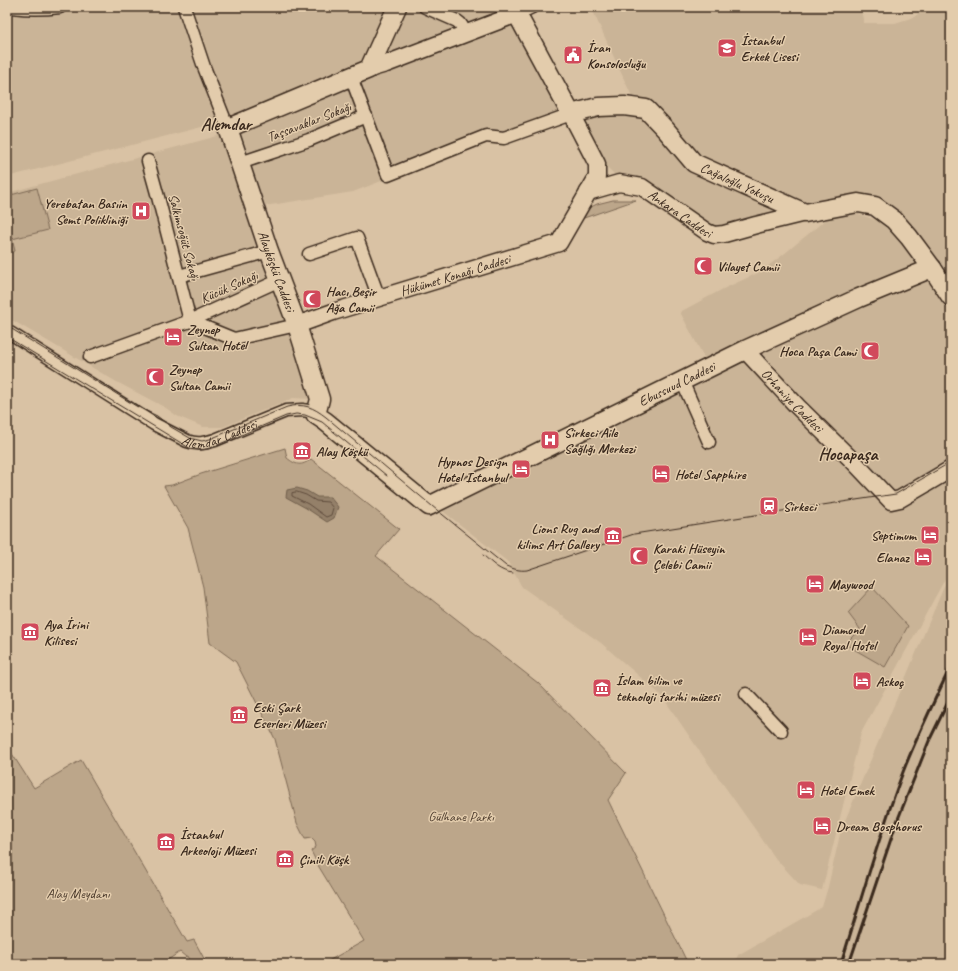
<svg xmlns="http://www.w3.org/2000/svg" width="958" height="971" viewBox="0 0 958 971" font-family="Caveat,sans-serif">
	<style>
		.built { fill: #cab497 }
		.green { fill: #bca68a; stroke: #7c6854 }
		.water { fill: #948069; stroke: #705e4b }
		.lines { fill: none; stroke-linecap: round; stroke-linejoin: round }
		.shore { stroke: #5f4c3c; stroke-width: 1 }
		.minor-casing { stroke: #3b2a1e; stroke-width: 15 }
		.tertiary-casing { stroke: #3b2a1e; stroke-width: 19 }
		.secondary-casing { stroke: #3b2a1e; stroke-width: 21 }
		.minor { stroke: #e3ccac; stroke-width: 12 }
		.tertiary { stroke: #e3ccac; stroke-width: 16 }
		.secondary { stroke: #e3ccac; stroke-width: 18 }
		.tram { stroke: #3b2a1e; stroke-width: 1 }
		.rail { stroke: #3b2a1e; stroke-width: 3 }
		.labels { text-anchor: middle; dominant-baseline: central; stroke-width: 3; stroke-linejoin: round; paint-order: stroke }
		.poi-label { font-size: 14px; font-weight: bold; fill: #3b2a1e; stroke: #e3ccac; text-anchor: start }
		.street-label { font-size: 14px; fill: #3b2a1e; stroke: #e3ccac }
		.park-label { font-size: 14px; fill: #4e3d2e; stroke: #e3ccac }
		.district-label { font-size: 18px; font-weight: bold; fill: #3b2a1e; stroke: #e3ccac }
	</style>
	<rect width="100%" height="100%" fill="#d9c2a4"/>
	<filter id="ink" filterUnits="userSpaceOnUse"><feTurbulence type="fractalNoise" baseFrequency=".025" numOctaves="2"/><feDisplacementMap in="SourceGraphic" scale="8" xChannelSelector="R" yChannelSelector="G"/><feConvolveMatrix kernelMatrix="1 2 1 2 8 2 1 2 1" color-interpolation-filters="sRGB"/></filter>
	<g filter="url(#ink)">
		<g class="built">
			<polygon points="7,7 387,7 362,67 221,122 7,177"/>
			<polygon points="400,7 505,7 508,12 386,62 379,55"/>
			<polygon points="591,7 860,7 864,23 895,23 914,17 927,7 951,7 951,287 892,210 805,208 695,159 634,101"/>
			<polygon points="513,21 562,111 353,192 258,207 232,131"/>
			<polygon points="645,112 692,165 797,213 720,232 621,181 605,165 579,116"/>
			<polygon points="225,134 315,399 293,398 223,427 203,427 177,416 166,408 115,381 7,317 7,193"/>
			<polygon points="856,213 886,224 932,272 951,303 951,568 861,733 822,890 800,885 776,859 696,746 662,696 601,643 522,587 508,562 435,505 708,365 680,312 723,289 760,272 784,254 824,221 837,216"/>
			<polygon points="949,575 951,575 951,964 734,964 738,955 822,907 828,887 841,830"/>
		</g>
		<g class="green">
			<polygon points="37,188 48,230 12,239 15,251 7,254 7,196"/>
			<polygon points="613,200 636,200 578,220 589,208 597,204"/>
			<path d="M285,448L287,458C296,465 301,467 311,459L399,529L376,556L538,683L626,773L608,800L688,964H323L364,941L319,867L311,851L316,847L315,842L311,838L305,839L297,823L275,739L236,662L210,643L203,587L188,528L164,486L172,485L201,474Z"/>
			<polygon points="872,587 908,626 885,667 845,644 860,629 848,613"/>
			<polygon points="7,746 34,788 81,760 187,942 194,940 207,964 192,964 188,956 186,957 180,952 166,961 170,964 7,964"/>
		</g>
		<polygon class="water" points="297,488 307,491 317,497 330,497 338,507 334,518 327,522 306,508 286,497 287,490"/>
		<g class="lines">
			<polygon class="shore" points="297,492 306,495 316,501 328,502 333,508 331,515 326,517 308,504 292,496 292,493"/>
			<defs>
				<g id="minor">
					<path d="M12,7C28,9 44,9 60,7"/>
					<polyline points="184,7 204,67 228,128"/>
					<path d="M425,7L457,21C462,24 463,28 465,34"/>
					<polyline points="517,14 532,7"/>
					<polyline points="351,77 388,175 486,136 504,138 571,114"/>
					<polyline points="148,161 158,197 190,321 280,280"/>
					<polyline points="240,163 309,140 366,116"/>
					<polyline points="309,254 357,238 379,298"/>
					<polyline points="179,276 269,251"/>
					<path id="s1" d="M7,331L154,424L187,441C197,445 205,443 215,440L286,411L302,410L308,411L316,415"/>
					<polyline points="90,357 190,321 234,339 297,325"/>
					<polyline points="682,381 709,442"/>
					<polyline points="746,694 781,731"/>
				</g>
				<g id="tertiary">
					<polyline points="369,69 386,64 517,14"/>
					<path id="s2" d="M588,192L619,183L642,187L707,232L714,235L724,234L756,225L805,213"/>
					<path id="s3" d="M297,325L333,312L559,243L597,177V164L571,114"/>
					<path id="s4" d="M745,350L798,407L854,462L891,501L900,499L951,469"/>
				</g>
				<g id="secondary">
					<path id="s5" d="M397,7L369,69L228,128L269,251L297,325L320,399L316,415L325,421L429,506L745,350L859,298L932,268"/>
					<path id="s6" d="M512,7L517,14L571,114L598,107L624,106L646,109L666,130L694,163L805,213L858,203L875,206L894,220L909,237L932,268L951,297"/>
				</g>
			</defs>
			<use href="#minor" class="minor-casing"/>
			<use href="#tertiary" class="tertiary-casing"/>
			<use href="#secondary" class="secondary-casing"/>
			<use href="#minor" class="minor"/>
			<use href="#tertiary" class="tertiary"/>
			<use href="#secondary" class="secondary"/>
			<g class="tram">
				<path d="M7,326L136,406L157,416L171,427L190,438L202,441L210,439L287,407C304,403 313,407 326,417L432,506L506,566C514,569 519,571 527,570L634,534L742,517L896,494L951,462"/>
				<polyline points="7,337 191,449 201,450 208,449 286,416 296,414 305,415 322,422 387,476"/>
				<path d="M483,555C492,563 500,572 513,573"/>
			</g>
			<g class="rail">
				<path d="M841,964C861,900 879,835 903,772C917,736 934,701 951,666"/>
				<polyline points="849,964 896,824 929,741 951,696"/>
			</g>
		</g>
	</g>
	<defs>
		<symbol id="school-square" viewBox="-11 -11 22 22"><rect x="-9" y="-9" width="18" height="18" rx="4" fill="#d1495b" stroke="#e3ccac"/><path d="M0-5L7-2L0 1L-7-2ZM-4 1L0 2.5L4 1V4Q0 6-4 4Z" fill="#fff"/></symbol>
		<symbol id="civic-square" viewBox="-11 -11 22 22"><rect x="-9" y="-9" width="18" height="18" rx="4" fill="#d1495b" stroke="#e3ccac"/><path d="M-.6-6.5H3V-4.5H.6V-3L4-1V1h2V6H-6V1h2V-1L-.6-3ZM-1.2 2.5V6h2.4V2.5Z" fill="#fff"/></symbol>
		<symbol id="hospital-square" viewBox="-11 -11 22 22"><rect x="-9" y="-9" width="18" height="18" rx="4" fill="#d1495b" stroke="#e3ccac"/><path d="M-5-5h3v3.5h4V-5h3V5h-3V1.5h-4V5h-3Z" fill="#fff"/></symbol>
		<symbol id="mosque-square" viewBox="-11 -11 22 22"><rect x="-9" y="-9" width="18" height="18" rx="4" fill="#d1495b" stroke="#e3ccac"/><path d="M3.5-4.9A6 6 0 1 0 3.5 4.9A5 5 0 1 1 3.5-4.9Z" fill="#fff"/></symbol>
		<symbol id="hotel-square" viewBox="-11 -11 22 22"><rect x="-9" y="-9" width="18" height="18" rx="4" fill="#d1495b" stroke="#e3ccac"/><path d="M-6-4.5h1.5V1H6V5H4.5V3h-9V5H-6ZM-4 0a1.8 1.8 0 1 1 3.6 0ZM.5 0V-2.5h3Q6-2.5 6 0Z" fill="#fff"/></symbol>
		<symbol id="museum-square" viewBox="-11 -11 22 22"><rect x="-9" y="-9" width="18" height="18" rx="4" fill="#d1495b" stroke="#e3ccac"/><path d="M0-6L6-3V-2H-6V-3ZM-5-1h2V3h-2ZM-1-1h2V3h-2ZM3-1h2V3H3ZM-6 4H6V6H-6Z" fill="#fff"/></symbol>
		<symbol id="station-square" viewBox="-11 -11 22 22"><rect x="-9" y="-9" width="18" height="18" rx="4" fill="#d1495b" stroke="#e3ccac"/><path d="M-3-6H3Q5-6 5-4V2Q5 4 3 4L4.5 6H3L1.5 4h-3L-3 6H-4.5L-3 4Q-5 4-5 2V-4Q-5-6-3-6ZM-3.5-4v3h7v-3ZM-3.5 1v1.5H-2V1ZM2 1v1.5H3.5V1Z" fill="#fff"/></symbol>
	</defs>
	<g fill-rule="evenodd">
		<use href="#school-square" x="716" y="37" width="22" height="22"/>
		<use href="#civic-square" x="562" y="44" width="22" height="22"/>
		<use href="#hospital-square" x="130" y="200" width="22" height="22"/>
		<use href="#mosque-square" x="692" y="255" width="22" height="22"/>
		<use href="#mosque-square" x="301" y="288" width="22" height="22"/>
		<use href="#hotel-square" x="162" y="326" width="22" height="22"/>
		<use href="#mosque-square" x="859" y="340" width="22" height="22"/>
		<use href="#mosque-square" x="144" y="366" width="22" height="22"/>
		<use href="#hospital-square" x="539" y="429" width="22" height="22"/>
		<use href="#museum-square" x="291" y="440" width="22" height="22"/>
		<use href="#hotel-square" x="510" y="458" width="22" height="22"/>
		<use href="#hotel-square" x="650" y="463" width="22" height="22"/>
		<use href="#station-square" x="758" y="495" width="22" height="22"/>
		<use href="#hotel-square" x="919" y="524" width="22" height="22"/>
		<use href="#museum-square" x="602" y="525" width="22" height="22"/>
		<use href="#mosque-square" x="628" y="545" width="22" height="22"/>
		<use href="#hotel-square" x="912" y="546" width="22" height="22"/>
		<use href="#hotel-square" x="804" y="573" width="22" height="22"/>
		<use href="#museum-square" x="19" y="621" width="22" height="22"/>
		<use href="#hotel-square" x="797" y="626" width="22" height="22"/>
		<use href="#hotel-square" x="851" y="670" width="22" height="22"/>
		<use href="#museum-square" x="591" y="677" width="22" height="22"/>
		<use href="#museum-square" x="228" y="704" width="22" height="22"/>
		<use href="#hotel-square" x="795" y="779" width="22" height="22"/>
		<use href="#hotel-square" x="811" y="815" width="22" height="22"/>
		<use href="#museum-square" x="155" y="831" width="22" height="22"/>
		<use href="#museum-square" x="274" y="848" width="22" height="22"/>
	</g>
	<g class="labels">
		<g class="poi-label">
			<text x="741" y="40">İstanbul<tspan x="741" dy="16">Erkek Lisesi</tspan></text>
			<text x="587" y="47">İran<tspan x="587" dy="16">Konsolosluğu</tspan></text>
			<text x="127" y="203" text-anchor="end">Yerebatan Basıin<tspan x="127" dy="16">Semt Polikliniği</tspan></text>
			<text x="717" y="266">Vilayet Camii</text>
			<text x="326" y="291">Hacı Beşir<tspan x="326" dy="16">Ağa Camii</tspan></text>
			<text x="187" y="329">Zeynep<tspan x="187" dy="16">Sultan Hotel</tspan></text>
			<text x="856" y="351" text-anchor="end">Hoca Paşa Cami</text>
			<text x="169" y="369">Zeynep<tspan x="169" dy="16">Sultan Camii</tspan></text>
			<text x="564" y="432">Sirkeci Aile<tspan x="564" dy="16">Sağlığı Merkezi</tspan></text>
			<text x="316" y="451">Alay Köşkü</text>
			<text x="507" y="461" text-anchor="end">Hypnos Design<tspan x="507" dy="16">Hotel Istanbul</tspan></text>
			<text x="675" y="474">Hotel Sapphire</text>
			<text x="783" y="506">Sirkeci</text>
			<text x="599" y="528" text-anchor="end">Lions Rug and<tspan x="599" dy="16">kilims Art Gallery</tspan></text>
			<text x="916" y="535" text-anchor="end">Septimum</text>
			<text x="653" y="548">Karaki Hüseyin<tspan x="653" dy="16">Çelebi Camii</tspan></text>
			<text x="909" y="557" text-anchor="end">Elanaz</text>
			<text x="829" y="584">Maywood</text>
			<text x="44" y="624">Aya İrini<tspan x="44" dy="16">Kilisesi</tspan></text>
			<text x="822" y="629">Diamond<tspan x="822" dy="16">Royal Hotel</tspan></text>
			<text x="616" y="680">İslam bilim ve<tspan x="616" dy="16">teknoloji tarihi müzesi</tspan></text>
			<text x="876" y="681">Askoç</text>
			<text x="253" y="707">Eski Şark<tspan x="253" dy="16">Eserleri Müzesi</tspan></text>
			<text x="820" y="790">Hotel Emek</text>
			<text x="836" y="826">Dream Bosphorus</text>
			<text x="180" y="834">İstanbul<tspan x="180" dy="16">Arkeoloji Müzesi</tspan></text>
			<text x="299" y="859">Çinili Köşk</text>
		</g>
		<g class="street-label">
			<text transform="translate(309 122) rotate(-21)">Taşsavaklar Sokağı</text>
			<text stroke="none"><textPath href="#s6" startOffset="318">Cağaloğlu Yokuşu</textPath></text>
			<text stroke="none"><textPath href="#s2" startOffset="102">Ankara Caddesi</textPath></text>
			<text transform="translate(184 237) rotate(75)">Salkımsoğüt Sokağı</text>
			<text stroke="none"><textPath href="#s5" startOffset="372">Alayköşkü Caddesi</textPath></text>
			<text stroke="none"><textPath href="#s3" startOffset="166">Hükümet Konağı Caddesi</textPath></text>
			<text transform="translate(229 287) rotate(-24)">Kücük Sokağı</text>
			<text stroke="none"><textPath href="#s5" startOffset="945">Ebussuud Caddesi</textPath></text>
			<text stroke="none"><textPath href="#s4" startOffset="69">Orhaniye Caddesi</textPath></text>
			<text stroke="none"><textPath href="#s1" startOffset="245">Alemdar Caddesi</textPath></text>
		</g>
		<g class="park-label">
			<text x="461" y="816">Gülhane Parkı</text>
			<text x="78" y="893">Alay Meydanı</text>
		</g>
		<g class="district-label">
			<text x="226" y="124">Alemdar</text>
			<text x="848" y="454">Hocapaşa</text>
		</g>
	</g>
	<rect width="958" height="971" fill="none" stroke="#e3ccac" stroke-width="24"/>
	<rect x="12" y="12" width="934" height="947" fill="none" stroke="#3b2a1e" stroke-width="1.5" filter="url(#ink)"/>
</svg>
